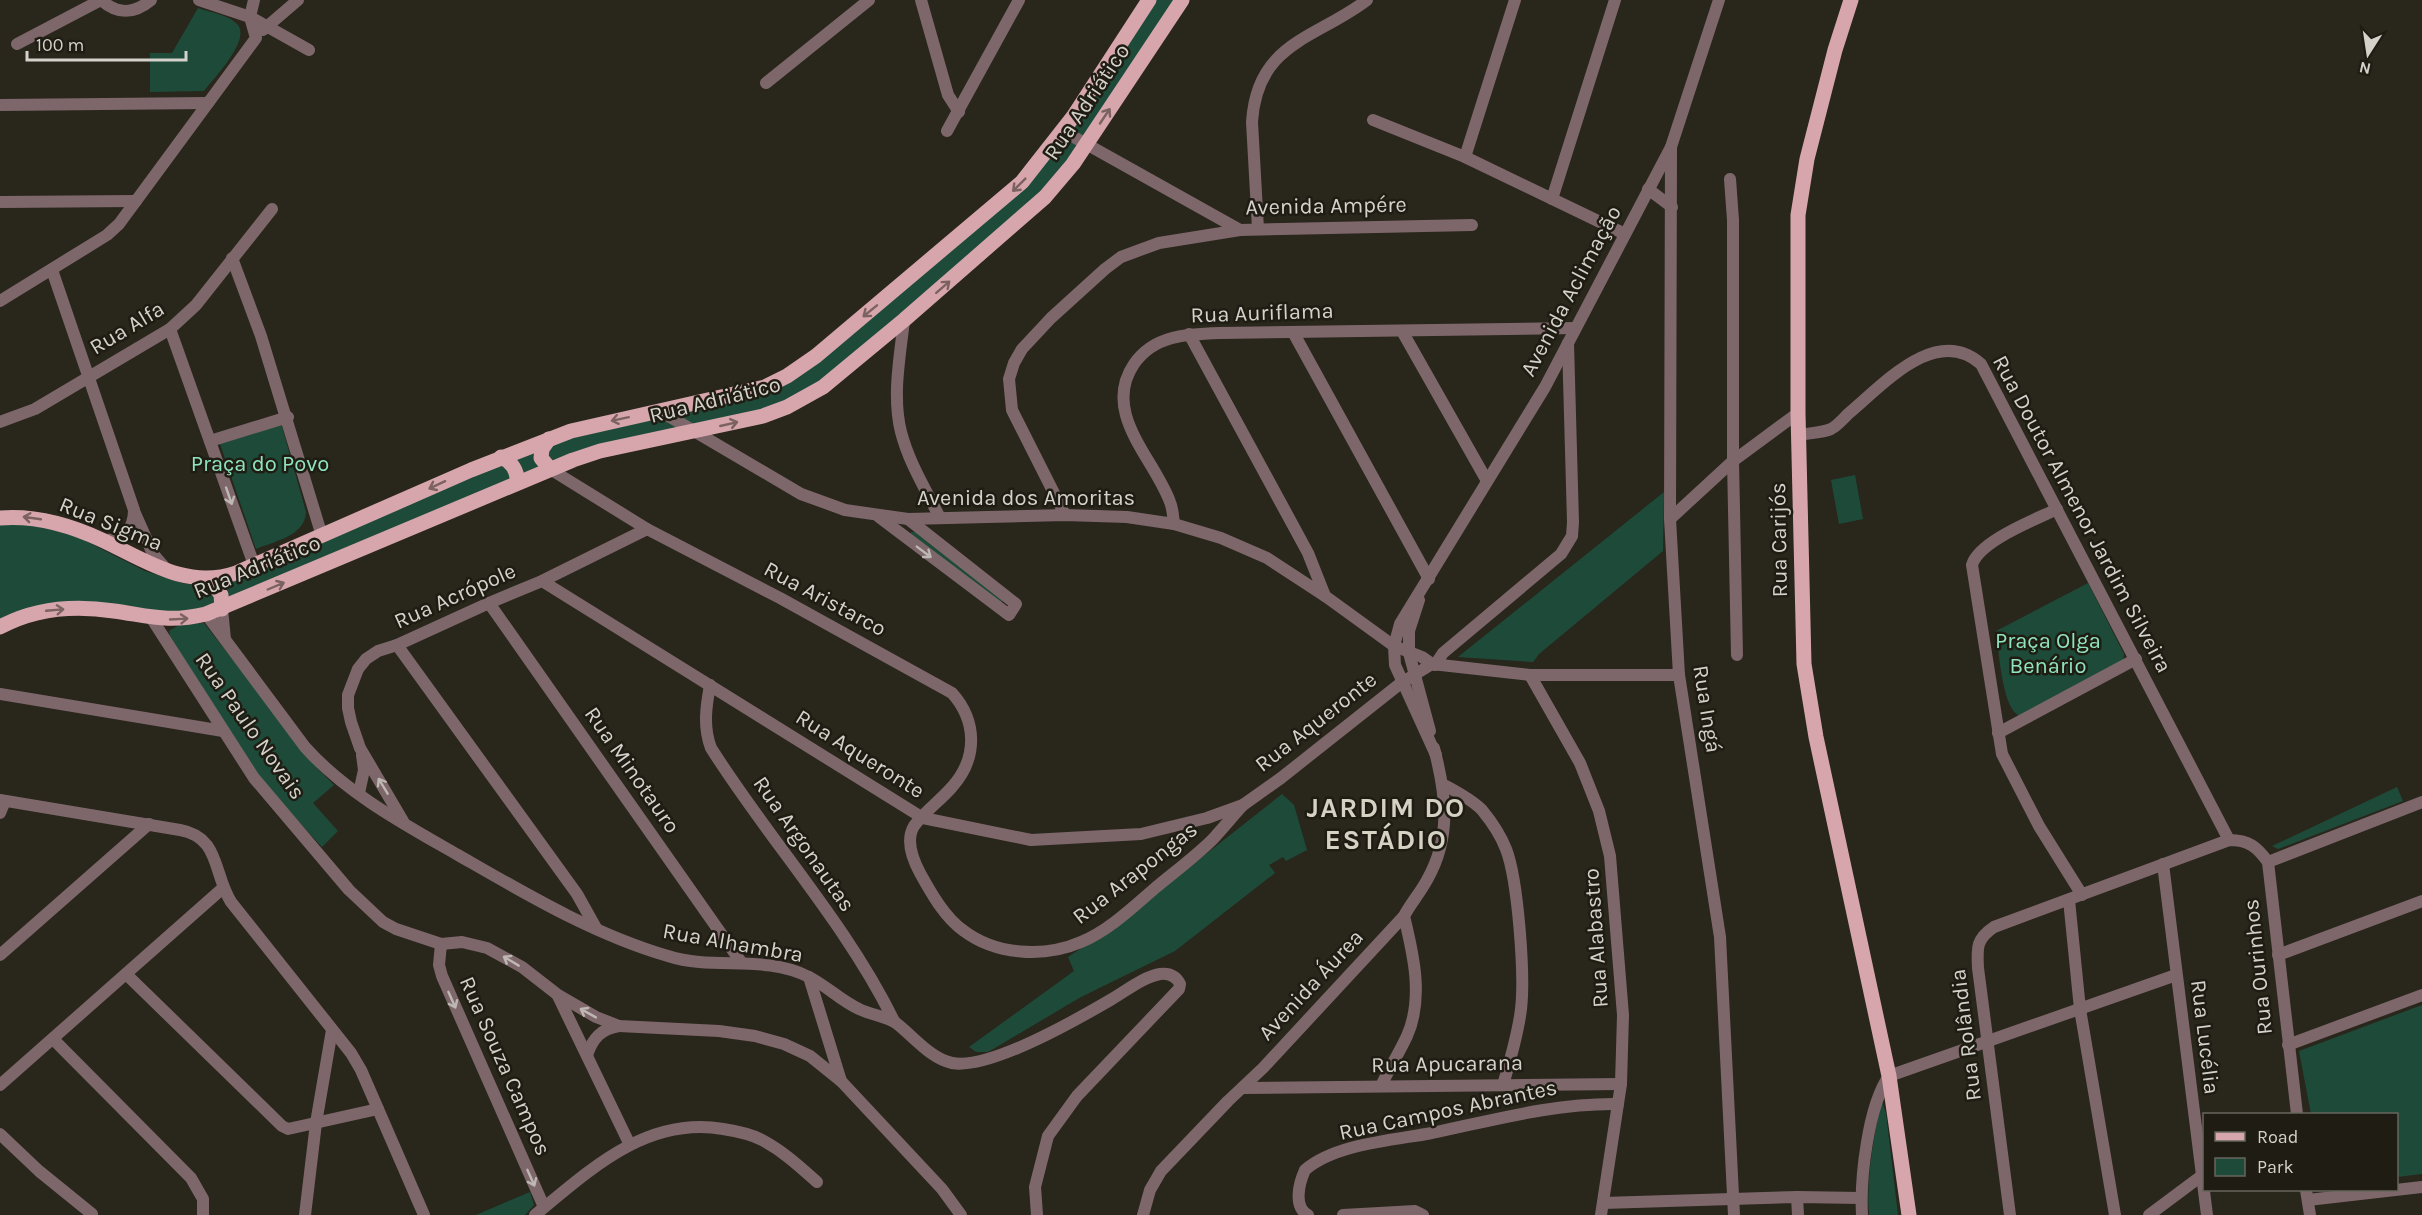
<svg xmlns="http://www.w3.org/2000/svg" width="2422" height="1215" viewBox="0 0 2422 1215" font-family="Karla,sans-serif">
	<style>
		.green { fill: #1e4b39 }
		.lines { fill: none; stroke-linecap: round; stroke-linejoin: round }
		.minor { stroke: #7e676a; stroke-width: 12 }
		.major { stroke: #d7a6ad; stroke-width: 15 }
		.oneway { stroke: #7b6260 }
		.oneway2 { stroke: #beb7b3 }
		.labels { text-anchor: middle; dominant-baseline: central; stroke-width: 5; stroke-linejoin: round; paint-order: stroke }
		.street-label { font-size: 22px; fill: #d4d2cb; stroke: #1f1d13 }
		.park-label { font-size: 22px; fill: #8fe4bf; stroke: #1f1d13 }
		.district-label { font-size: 28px; font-weight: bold; letter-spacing: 1.5px; fill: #d5d2c4; stroke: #1f1d13 }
	</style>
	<rect width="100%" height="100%" fill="#29261c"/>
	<g class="green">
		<polygon points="1155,0 1176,0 1068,161 1041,193 878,335 806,391 762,410 598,446 228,600 222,583 473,475 572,436 748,398 1012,199"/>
		<path d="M198,8C209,12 229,15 237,24C252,39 214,78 204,91L150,92V53H172Z"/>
		<path d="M281,423L306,512C305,536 275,541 256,549L219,441Z"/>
		<polygon points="1855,475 1863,519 1839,524 1831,480"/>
		<polygon points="1664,492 1663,551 1539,654 1533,662 1458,657"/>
		<path d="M19,524L34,525L78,537L145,571L182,583L206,587C212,593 217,599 212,607L172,613L115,604L0,620V525Z"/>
		<polygon points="911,532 915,532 1003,600 1002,602 1001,603 911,535"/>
		<path d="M2088,583L2124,654L2123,663L2020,716C2002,709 1999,651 1996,631Z"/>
		<polygon points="204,623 319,770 334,785 313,803 338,831 322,847 274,795 242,754 170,636 169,631 179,625"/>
		<polygon points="2397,787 2403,801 2278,849 2272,846"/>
		<polygon points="1282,794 1294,805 1307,850 1286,861 1283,857 1269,865 1275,873 1175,951 1081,997 988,1052 976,1052 969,1047 1074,971 1068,957 1116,925"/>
		<polygon points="2422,1005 2422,1174 2397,1177 2396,1114 2311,1114 2299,1051"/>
		<path d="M1881,1100L1886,1113L1898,1215H1869C1866,1176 1874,1138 1881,1100Z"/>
		<polygon points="530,1192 534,1205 525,1215 476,1215"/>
	</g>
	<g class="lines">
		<g class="minor">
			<path d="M101,0C118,15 134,14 151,0"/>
			<polyline points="199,0 250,17 309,50"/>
			<polyline points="921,0 948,95 959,112"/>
			<polyline points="263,30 298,0"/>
			<polyline points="17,44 101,0"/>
			<polyline points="766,83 869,0"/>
			<polyline points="0,105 208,103"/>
			<polyline points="1373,120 1465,157 1625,234"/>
			<polyline points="947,131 1019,0"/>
			<polyline points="1063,131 1240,230 1472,225"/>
			<polyline points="1671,147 1670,519 1679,675 1720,937 1734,1215"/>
			<polyline points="1465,157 1515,0"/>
			<polyline points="1730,179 1733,220 1733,461 1737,655"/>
			<polyline points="1648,189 1672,207"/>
			<polyline points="1552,199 1615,0"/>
			<polyline points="0,202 136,201"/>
			<path d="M1258,229L1252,122C1257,42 1316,39 1367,0"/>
			<polyline points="232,258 261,336 322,536"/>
			<path d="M52,270L134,510C134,530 122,541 103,540"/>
			<polyline points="0,301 107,235 119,224 256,38 250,17 254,0"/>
			<path d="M904,320C900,357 892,396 901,432C909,463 926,490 940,518"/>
			<polyline points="170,329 254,565"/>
			<polyline points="1402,331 1487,481"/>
			<polyline points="1293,332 1429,579"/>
			<polyline points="1189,334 1308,553 1325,596"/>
			<polyline points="660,411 801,494 845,510 908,519 1065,515 1127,517 1174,524 1221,538 1267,558 1325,596 1394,646 1422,657 1432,664 1530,675 1679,675"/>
			<polyline points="0,422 35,409 170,329 196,305 272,209"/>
			<path d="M1799,435C1808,433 1822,433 1831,429C1837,426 1843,419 1848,414C1883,385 1936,324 1981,364L2229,840"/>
			<polyline points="210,441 288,417"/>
			<path d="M550,469L647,529L780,598L952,693C977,721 978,758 952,787C941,800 924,812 914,826C905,841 913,860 920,873C931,893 945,918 964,931C996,955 1044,958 1081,942C1108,931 1132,908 1154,889C1173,873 1195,857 1213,839C1223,828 1233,816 1243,805"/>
			<path d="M2057,509C2035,520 1979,541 1972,565L2002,754L2039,826L2082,895"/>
			<polyline points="134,511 153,554 166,569"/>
			<polyline points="1065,515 1012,410 1009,379 1014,363 1022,349 1051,318 1105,269 1121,257 1159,243 1240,230"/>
			<polyline points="879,517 1009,615 1016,604 908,519"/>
			<polyline points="1670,519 1733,461 1798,413"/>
			<path d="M1174,524C1173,517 1173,509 1170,502C1154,458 1101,413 1134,364C1154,335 1187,334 1220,333L1575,328"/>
			<polyline points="542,581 923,818 1031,840 1141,834 1207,818 1243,805 1281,778 1401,683 1432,664"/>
			<polyline points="1419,600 1409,631 1409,653 1430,731"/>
			<polyline points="489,603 741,962"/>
			<polyline points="222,609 225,639"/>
			<path d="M206,614L305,747C346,793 404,824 458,855C526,894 593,934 668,956C714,971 764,954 809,977C827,986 841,1001 859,1009C871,1015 886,1016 896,1023C913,1036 931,1059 952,1063C989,1070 1078,1019 1112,999C1126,991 1143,977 1160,974C1169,973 1176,976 1180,984L1179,989L1077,1096L1048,1136L1035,1187L1037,1215"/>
			<polyline points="152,619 254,778 349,890 383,922 396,929 441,944 462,942 487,948 522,967 558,995 596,1017 619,1026 719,1031 755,1036 784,1044 810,1056 841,1081"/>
			<polyline points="397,645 577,894 596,928"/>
			<polyline points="1435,665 1443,653 1561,554 1572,536 1573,522 1568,343"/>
			<polyline points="1530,675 1580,763 1599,811 1610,856 1623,1015 1621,1084 1601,1215"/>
			<path d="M710,685C706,707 703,727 711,748C769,840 846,923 894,1021"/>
			<polyline points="0,694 223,731"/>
			<polyline points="1998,733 2136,659"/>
			<polyline points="1436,755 1395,665 1394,646 1400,624 1545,387 1671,147 1719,0"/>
			<path d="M1444,785C1457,792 1471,799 1482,810C1491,821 1501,836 1506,849C1518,880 1525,975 1521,1009C1518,1035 1510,1060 1503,1085"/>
			<polyline points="359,793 364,770 362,755"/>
			<path d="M0,800L180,830C220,837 213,873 231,902L351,1053L361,1070L424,1215"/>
			<polyline points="0,813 5,801"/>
			<polyline points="403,821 360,748 351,722 348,708 348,695 358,669 366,659 378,651 397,645 489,603 542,581 647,529"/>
			<polyline points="2268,862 2422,802"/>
			<polyline points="2163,864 2207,1215"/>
			<polyline points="2069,900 2080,1009 2115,1215"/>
			<polyline points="441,944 439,965 442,976 544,1207"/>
			<polyline points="0,955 149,824"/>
			<polyline points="2278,955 2422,901"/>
			<polyline points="126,974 282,1126 288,1129 378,1109"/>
			<polyline points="809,977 841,1081 942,1189 961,1215"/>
			<polyline points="558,996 629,1143"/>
			<polyline points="53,1039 191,1178 203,1199 203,1215"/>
			<polyline points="2288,1045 2422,995"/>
			<path d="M587,1055C593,1038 601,1029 619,1026"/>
			<polyline points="0,1085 223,888"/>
			<path d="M1381,1086C1389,1069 1399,1053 1407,1036C1424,998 1413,953 1404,916"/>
			<polyline points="1243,1088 1621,1084"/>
			<polyline points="0,1134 39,1171 92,1214"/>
			<polyline points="2306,1190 2310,1215"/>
			<polyline points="1797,1197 1798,1215"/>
			<polyline points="2308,1200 2422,1187"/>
			<polyline points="1603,1203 1797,1197 1861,1198"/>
			<polyline points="305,1215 316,1123 332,1030"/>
			<path d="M535,1215C590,1170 646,1116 723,1129C736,1131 751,1134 762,1140C783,1151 800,1167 817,1182"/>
			<path d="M1143,1215L1150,1190L1161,1171L1228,1101L1263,1068L1404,916C1411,903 1420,893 1427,880C1452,836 1446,794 1434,748"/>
			<path d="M1308,1215C1293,1207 1299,1183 1305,1170C1335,1144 1394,1140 1432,1133C1494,1120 1555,1103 1618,1104"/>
			<polyline points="1343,1215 1415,1211 1423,1215"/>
			<path d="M1862,1215C1860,1178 1868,1106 1889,1076L2176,975"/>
			<path d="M2010,1215L1978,968C1977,948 1976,939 1994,927L2229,840C2249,840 2257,847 2268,862L2297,1114"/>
			<polyline points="2149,1215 2204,1174"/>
		</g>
		<g class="major">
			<polyline points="1851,0 1835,50 1807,159 1798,215 1798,413 1804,664 1816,737 1889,1076 1909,1215"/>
			<polyline points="549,439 542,449 541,458 550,469"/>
			<path d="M501,457C512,462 518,471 517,483"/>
			<path d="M0,518C36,515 70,525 102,540C145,560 186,590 236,573L471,470L571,431L765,387L787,376L816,356L1022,182L1073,117L1149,0"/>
			<polyline points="211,579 221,595 222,609"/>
			<path d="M0,627C35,608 75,605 114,611C150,616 168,623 206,614L573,460L600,451L763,416L787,407L823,387L904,320L1045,197L1073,164L1182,0"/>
		</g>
	</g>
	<defs><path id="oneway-shaft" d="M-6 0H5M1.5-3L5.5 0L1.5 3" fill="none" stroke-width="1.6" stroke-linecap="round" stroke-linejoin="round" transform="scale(1.5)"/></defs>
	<g class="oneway">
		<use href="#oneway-shaft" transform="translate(1105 116) rotate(-56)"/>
		<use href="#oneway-shaft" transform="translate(1019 185) rotate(135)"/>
		<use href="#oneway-shaft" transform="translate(943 287) rotate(-41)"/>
		<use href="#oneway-shaft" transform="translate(870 311) rotate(141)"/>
		<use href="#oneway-shaft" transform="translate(620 419) rotate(168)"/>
		<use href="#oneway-shaft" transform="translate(729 424) rotate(-13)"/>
		<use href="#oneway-shaft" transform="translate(437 485) rotate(155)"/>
		<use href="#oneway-shaft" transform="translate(32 518) rotate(-172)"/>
		<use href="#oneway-shaft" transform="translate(276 586) rotate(-23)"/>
		<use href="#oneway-shaft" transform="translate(55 610) rotate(-5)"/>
		<use href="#oneway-shaft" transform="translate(179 619) rotate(-3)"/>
	</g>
	<g class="oneway2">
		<use href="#oneway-shaft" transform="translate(229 496) rotate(71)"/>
		<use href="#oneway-shaft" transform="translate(924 552) rotate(37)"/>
		<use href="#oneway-shaft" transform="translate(383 786) rotate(-121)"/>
		<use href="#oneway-shaft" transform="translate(511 961) rotate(-149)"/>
		<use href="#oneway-shaft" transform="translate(452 1000) rotate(66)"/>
		<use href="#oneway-shaft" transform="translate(588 1013) rotate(-151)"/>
		<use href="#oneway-shaft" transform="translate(531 1178) rotate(66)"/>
	</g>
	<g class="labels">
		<g class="street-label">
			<text transform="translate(1087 102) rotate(-56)">Rua Adriático</text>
			<text transform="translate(1326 206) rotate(-1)">Avenida Ampére</text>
			<text transform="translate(1571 291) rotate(-62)">Avenida Aclimação</text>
			<text transform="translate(1262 313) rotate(-2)">Rua Auriflama</text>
			<text transform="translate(127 328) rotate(-31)">Rua Alfa</text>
			<text transform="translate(715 400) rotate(-14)">Rua Adriático</text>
			<text x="1026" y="498">Avenida dos Amoritas</text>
			<text transform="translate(2082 514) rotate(62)">Rua Doutor Almenor Jardim Silveira</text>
			<text transform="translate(111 524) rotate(22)">Rua Sigma</text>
			<text transform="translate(1779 540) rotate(-91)">Rua Carijós</text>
			<text transform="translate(257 567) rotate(-22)">Rua Adriático</text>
			<text transform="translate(455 596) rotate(-24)">Rua Acrópole</text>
			<text transform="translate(825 599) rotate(28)">Rua Aristarco</text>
			<text transform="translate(1707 709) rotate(81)">Rua Ingá</text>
			<text transform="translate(1316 722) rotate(-38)">Rua Aqueronte</text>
			<text transform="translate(250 726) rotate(55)">Rua Paulo Novais</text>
			<text transform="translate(860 754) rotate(32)">Rua Aqueronte</text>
			<text transform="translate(632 770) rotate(55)">Rua Minotauro</text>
			<text transform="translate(804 844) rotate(55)">Rua Argonautas</text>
			<text transform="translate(1135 873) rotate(-38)">Rua Arapongas</text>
			<text transform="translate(1596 938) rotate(-94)">Rua Alabastro</text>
			<text transform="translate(733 943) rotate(10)">Rua Alhambra</text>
			<text transform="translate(2258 967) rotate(-96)">Rua Ourinhos</text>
			<text transform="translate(1311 985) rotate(-47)">Avenida Áurea</text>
			<text transform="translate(1966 1035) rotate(-97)">Rua Rolândia</text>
			<text transform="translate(2205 1037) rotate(83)">Rua Lucélia</text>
			<text transform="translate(1447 1064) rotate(-1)">Rua Apucarana</text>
			<text transform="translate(505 1066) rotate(66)">Rua Souza Campos</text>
			<text transform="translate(1448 1110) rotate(-12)">Rua Campos Abrantes</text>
		</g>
		<g class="park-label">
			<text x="260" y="464">Praça do Povo</text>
			<text x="2048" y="641">Praça Olga<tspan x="2048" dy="25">Benário</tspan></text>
		</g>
		<g class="district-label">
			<text x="1386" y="807">JARDIM DO<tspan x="1386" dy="32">ESTÁDIO</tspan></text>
		</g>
	</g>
	<rect x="2203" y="1113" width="195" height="78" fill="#1f1d13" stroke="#67655d" stroke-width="1.5"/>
	<rect x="2215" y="1132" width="30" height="9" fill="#d7a6ad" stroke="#67655d" stroke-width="1.5"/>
	<text x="2257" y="1143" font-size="18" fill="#d4d2cb">Road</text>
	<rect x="2215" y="1158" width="30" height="18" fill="#1e4b39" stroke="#67655d" stroke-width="1.5"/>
	<text x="2257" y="1173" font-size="18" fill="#d4d2cb">Park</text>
	<g transform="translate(2368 54) rotate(192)" stroke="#1f1d13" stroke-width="4.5" paint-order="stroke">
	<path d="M0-4.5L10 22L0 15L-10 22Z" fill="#d4d2cb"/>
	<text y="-9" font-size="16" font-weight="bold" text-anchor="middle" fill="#d4d2cb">N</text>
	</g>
	<path d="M27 51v9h159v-9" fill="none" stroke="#d4d2cb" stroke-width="3"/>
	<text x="36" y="51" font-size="18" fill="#d4d2cb" stroke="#1f1d13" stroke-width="4.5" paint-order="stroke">100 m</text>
</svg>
